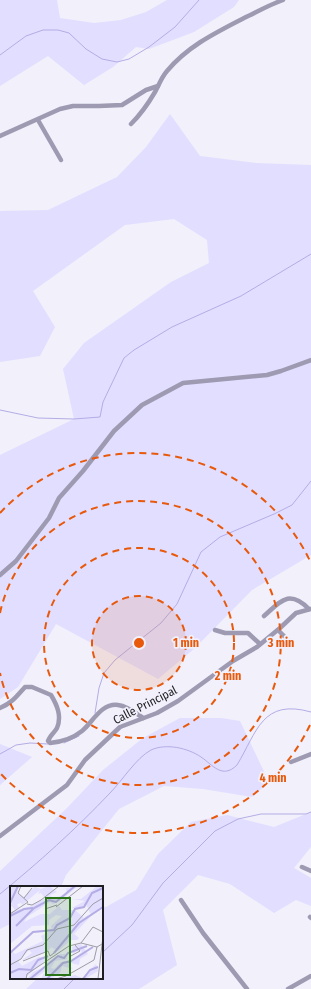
<svg xmlns="http://www.w3.org/2000/svg" width="311" height="989" viewBox="0 0 311 989" font-family="'Fira Sans Condensed',sans-serif">
	<style>
		.green { fill: #e1deff }
		.lines { fill: none; stroke-linecap: round; stroke-linejoin: round }
		.stream { stroke: #b4ade5; stroke-width: 1 }
		.street { stroke: #9d9ab2; stroke-width: 4.5 }
		.ring { fill: none; stroke: #e8590c; stroke-width: 2; stroke-dasharray: 7 5 }
		.labels { text-anchor: middle; dominant-baseline: central; stroke-width: 3.5; stroke-linejoin: round; paint-order: stroke }
		.street-label { font-size: 12px; fill: #1e1e22; stroke: #f1f0fb }
		.inset-river { fill: none; stroke: #b4ade5; stroke-width: 2 }
		.inset-road { fill: none; stroke: #9d9ca4; stroke-width: 1 }
		.view { fill: #2a7418; fill-opacity: 0.15; stroke: #2a7418; stroke-width: 2 }
		.inset-edge { fill: none; stroke: #1e1e22; stroke-width: 2 }
		.centre { fill: #e8590c; stroke: #f1f0fb; stroke-width: 2 }
		.ring-label { font-size: 12px; text-anchor: middle; font-weight: bold; fill: #e8590c; stroke: #f1f0fb; stroke-width: 3.5; stroke-linejoin: round; paint-order: stroke }
	</style>
	<rect width="100%" height="100%" fill="#f1f0fb"/>
	<g class="green">
		<polygon points="0,0 57,0 60,18 94,23 121,20 146,12 167,0 239,0 234,7 194,32 149,49 136,47 113,67 84,85 48,56 0,86"/>
		<polygon points="170,114 200,156 256,163 311,165 311,555 252,590 195,648 158,679 56,624 18,687 0,699 0,455 74,419 63,369 84,343 171,282 209,263 207,240 174,219 125,225 33,291 55,327 40,356 0,362 0,211 48,210 117,177 146,147"/>
		<polygon points="180,718 221,718 240,721 269,782 252,797 203,789 164,786 119,809 66,875 61,887 11,887 11,925 10,924 0,929 0,871 67,808 103,770 143,738"/>
		<polygon points="0,744 32,757 0,785"/>
		<polygon points="311,812 311,847 294,868 311,878 311,906 296,900 274,913 230,884 198,875 163,910 177,965 139,989 26,989 38,978 102,978 102,907 106,907 136,890 158,854 191,822 227,815 274,827"/>
	</g>
	<g class="lines">
		<g class="stream">
			<polyline points="0,55 26,36 43,30 58,30 69,33 86,49 102,59 117,62 129,59 149,47 175,27 199,0"/>
			<polyline points="0,410 38,418 74,419 100,417 103,402 124,358 134,350 172,327 241,296 311,254"/>
			<polyline points="95,713 99,688 104,673 115,660 161,623 177,604 201,552 220,537 274,514 292,505 311,481"/>
			<polyline points="87,729 91,724"/>
			<polyline points="64,743 79,736"/>
			<polyline points="0,754 16,745 30,743 48,744"/>
			<path d="M0,894C38,863 76,829 110,793C122,781 136,758 151,750C166,743 188,748 201,757C212,764 222,780 237,765C257,732 262,698 311,712"/>
			<polyline points="102,953 132,925 163,883 215,831 238,819 261,814 306,814 311,812"/>
			<polyline points="64,989 75,978"/>
		</g>
		<g class="street">
			<polyline points="38,120 61,160"/>
			<path d="M131,124C140,115 148,104 155,92C159,85 161,78 167,71C188,46 215,33 244,18C257,12 269,5 283,0"/>
			<polyline points="0,136 60,109 73,106 99,106 122,105 146,90 158,86"/>
			<polyline points="0,575 16,561 49,518 59,498 83,471 114,431 142,405 183,383 267,375 281,371 311,360"/>
			<path d="M264,616C281,601 289,589 309,609"/>
			<polyline points="215,630 225,633 248,633 260,644"/>
			<polyline points="278,630 292,644"/>
			<path d="M0,708C12,703 17,696 25,687H32L51,695C57,705 62,716 57,728C55,732 50,735 48,741L50,743C61,742 72,739 82,731C93,722 101,703 118,705C127,706 136,713 143,718"/>
			<polyline points="291,762 311,754"/>
			<polyline points="0,836 67,785 85,760 120,727 157,713 178,701 233,661 257,647 280,628 296,613 311,609"/>
			<polyline points="302,867 311,871"/>
			<polyline points="181,900 203,933 247,989"/>
			<polyline points="310,917 311,918"/>
			<polyline points="288,989 311,976"/>
		</g>
	</g>
	<circle cx="139" cy="643" r="47" fill="#e8590c" fill-opacity=".12"/>
	<g class="ring">
		<circle cx="139" cy="643" r="47"/>
		<circle cx="139" cy="643" r="95"/>
		<path d="M0 613A142 142 0 1 1 0 673"/>
		<path d="M310 725A190 190 0 0 1 0 773M0 513A190 190 0 0 1 310 561"/>
	</g>
	<g class="labels">
		<g class="street-label">
			<text transform="translate(145 705) rotate(-27)">Calle Principal</text>
		</g>
	</g>
	<g transform="translate(10 886)">
		<rect width="93" height="93" fill="#f1f0fb"/>
		<path d="M0,0H9L7,7L14,11L25,1L31,3L39,0L47,6L40,9L43,13L57,7L56,3L48,4L68,0L51,14L43,18L40,16L17,31L14,36L31,28H40L49,20L52,24H65L74,32L78,29L80,31L64,48L69,52L67,54H61L48,65L41,61L38,65L12,74L22,67L19,64L8,75L12,80L29,71H39L14,93H0V64L5,68L33,55L31,50L42,44L41,40L52,30L46,29L39,34V39L22,40L0,58V26L22,20L35,12L31,7L28,8L30,4L12,19L11,17L7,18L9,22L5,24L2,20L0,22ZM93,0V21L81,29L76,18L69,22H62L75,15L62,13H71L86,1ZM71,58L78,68L70,73L69,79L61,77L59,80L63,83L52,80L50,87L40,93H31L34,87L37,90L39,88L37,84L25,92L17,93L23,86L36,80L50,68H55L57,73L45,75L41,82L44,83L51,76L61,75L72,66L69,63L63,68L62,61ZM86,78L88,85L75,93H49L65,89L72,92Z" fill="#e1deff"/>
		<path class="inset-river" d="M0,17L8,0M0,30L14,23L23,22M6,40L24,22L39,14L46,16L65,0M0,67L23,46L44,44L47,39L60,32L65,23L74,21L82,7L93,2M44,67L69,37L93,21M0,87L9,83L21,84L28,74L38,70M20,93L48,70L54,72L58,67L77,60M37,93L53,77L61,75L83,61M73,93L80,84L88,81"/>
		<path class="inset-road" d="M14,12L22,2M17,18L22,19L31,14L49,0M46,21L73,0M35,23L47,19M0,28L18,16L8,7L11,0M71,57L87,61M59,71L70,65L65,59M84,74L87,61L92,58M13,75L38,65L40,70L44,67M0,79L11,73L17,64L33,59L47,43L64,39L83,18L93,12M16,93L17,88L59,60L71,57L83,41L93,46M46,93L56,90L84,74M88,93L93,50"/>
		<path class="view" d="M36,12H60V89H36Z"/>
		<rect width="93" height="93" class="inset-edge"/>
	</g>
	<circle cx="139" cy="643" r="6" class="centre"/>
	<g class="ring-label">
		<text x="186" y="647">1 min</text>
		<text x="281" y="647">3 min</text>
		<text x="228" y="680">2 min</text>
		<text x="273" y="782">4 min</text>
	</g>
</svg>
